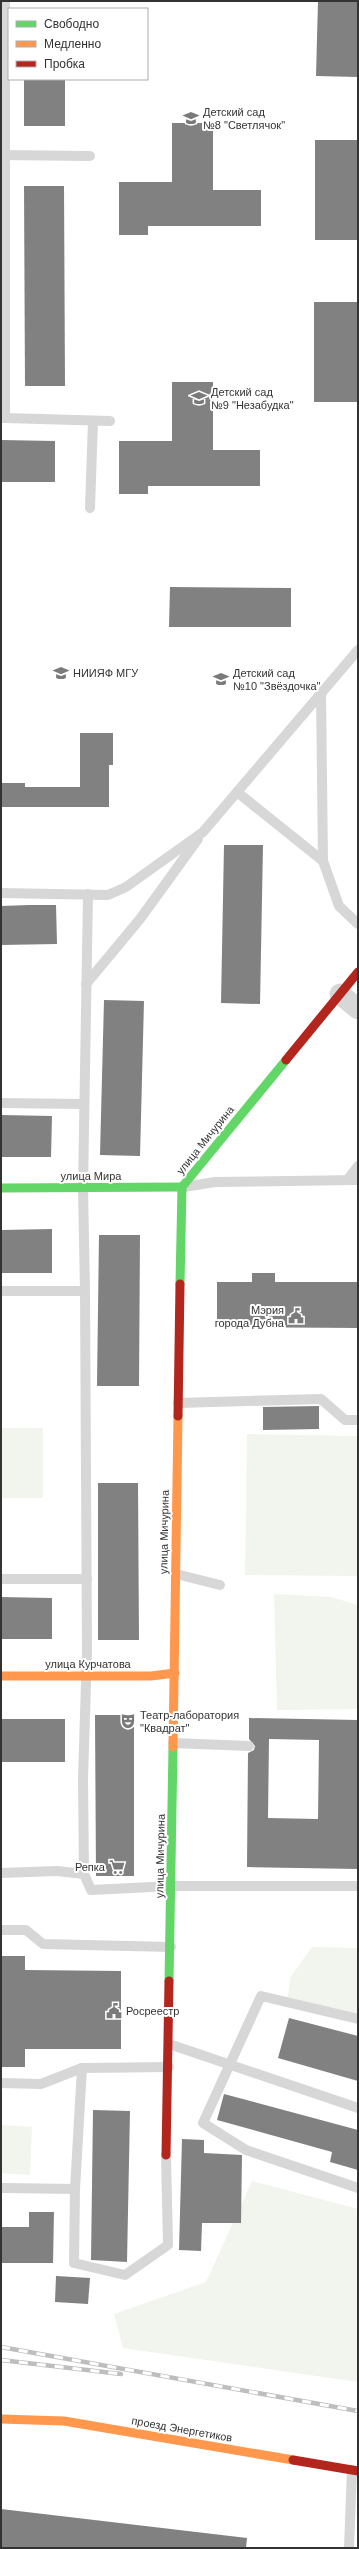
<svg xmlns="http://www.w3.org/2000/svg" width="359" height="2549" viewBox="0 0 359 2549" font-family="Helvetica,sans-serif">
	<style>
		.green { fill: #f1f5ed }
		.building { fill: #818181; fill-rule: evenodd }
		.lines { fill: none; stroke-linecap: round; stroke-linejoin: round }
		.lane { stroke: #d7d7d7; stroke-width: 10 }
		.street { stroke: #d7d7d7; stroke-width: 21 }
		.fast { stroke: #63d668; stroke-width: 9 }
		.slow { stroke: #ff974d; stroke-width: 9 }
		.jam { stroke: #b3261e; stroke-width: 9 }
		.rail-casing { stroke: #bebebe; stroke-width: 4.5 }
		.rail { stroke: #fff; stroke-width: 3; stroke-dasharray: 9; stroke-linecap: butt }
		.labels { text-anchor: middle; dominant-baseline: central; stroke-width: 4; stroke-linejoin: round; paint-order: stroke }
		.poi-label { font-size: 11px; fill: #333; stroke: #fff; text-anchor: start }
		.street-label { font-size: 11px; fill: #333; stroke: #fff }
	</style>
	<rect width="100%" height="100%" fill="#fff"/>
	<g class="green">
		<rect x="1" y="1428" width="42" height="70"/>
		<polygon points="247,1434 358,1436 358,1576 245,1575"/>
		<polygon points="274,1594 331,1597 358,1605 358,1709 277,1710"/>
		<polygon points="312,1947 358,1948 358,2022 287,2004 290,1978"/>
		<polygon points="1,2125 32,2127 30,2175 1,2173"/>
		<polygon points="252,2181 358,2209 358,2382 123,2348 114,2314 206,2282"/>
	</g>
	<g class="building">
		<polygon points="318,1 358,1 358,77 316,76"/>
		<rect x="24" y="79" width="41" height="47"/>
		<polygon points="172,123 213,123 213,190 261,190 261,226 148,226 148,235 119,235 119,182 172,182"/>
		<rect x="315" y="140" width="43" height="100"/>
		<polygon points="24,186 64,186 65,386 25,386"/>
		<rect x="314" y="302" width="44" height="100"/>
		<polygon points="172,382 213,382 213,450 260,450 260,486 148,486 148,494 119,494 119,441 172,441"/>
		<polygon points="1,440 55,441 55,482 1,482"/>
		<polygon points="170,587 291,588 291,627 169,627"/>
		<polygon points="80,733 113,733 113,765 109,765 109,807 1,807 1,783 25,783 25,787 80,787"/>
		<polygon points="224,845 263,845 260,1004 221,1003"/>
		<polygon points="29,905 56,905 57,944 1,945 1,906"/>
		<polygon points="104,1000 144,1001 140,1156 100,1155"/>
		<polygon points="1,1115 52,1116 51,1157 1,1157"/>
		<polygon points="52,1229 52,1273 1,1273 1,1230"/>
		<polygon points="99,1235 140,1235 139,1386 97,1386"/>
		<polygon points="252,1273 275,1273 275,1282 358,1282 358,1328 217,1327 217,1282 252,1282"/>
		<polygon points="319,1406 319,1429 263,1430 263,1407"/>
		<polygon points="98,1483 138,1483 139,1640 98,1640"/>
		<polygon points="1,1597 52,1598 52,1639 1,1639"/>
		<polygon points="95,1715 134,1715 134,1876 96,1876"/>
		<path d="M249,1718L358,1720V1869L247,1867L248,1753L254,1750L255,1746L249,1739ZM269,1739L319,1740L318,1819L268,1818Z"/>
		<rect x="1" y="1719" width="64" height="43"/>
		<polygon points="1,1956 25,1956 25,1970 121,1971 121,2049 25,2049 25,2067 1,2067"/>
		<polygon points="289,2018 358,2036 358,2081 278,2058"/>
		<polygon points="224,2094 358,2130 358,2170 330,2162 332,2152 217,2120"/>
		<polygon points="93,2110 130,2111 127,2262 91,2260"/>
		<polygon points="182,2139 204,2140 204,2153 242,2155 241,2223 202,2223 201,2251 179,2250"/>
		<polygon points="29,2212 54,2212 53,2263 1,2263 1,2227 29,2227"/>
		<polygon points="56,2276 90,2278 88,2304 55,2302"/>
		<polygon points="1,2509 247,2538 246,2548 1,2548"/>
	</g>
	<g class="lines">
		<g class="lane">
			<polyline points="1,155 90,156"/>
			<polyline points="1,418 5,418 5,1"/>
			<polyline points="5,418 110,421"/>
			<polyline points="90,508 93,421"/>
			<polyline points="321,694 323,861 339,906 358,924"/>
			<polyline points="237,792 323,861"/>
			<polyline points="1,893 108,895 126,887 203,832 358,650"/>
			<polyline points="86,984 140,919 198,839"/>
			<polyline points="1,1103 84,1104"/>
			<polyline points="348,1179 358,1166"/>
			<polyline points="184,1187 215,1182 358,1180"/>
			<polyline points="1,1291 85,1291 87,1651 83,1779 84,1874 57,1871 1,1873"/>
			<polyline points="85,1291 83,1188 88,894"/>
			<polyline points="178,1403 321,1399 345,1420 358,1420"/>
			<polyline points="176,1574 220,1585"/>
			<polyline points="1,1579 87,1579"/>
			<polyline points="173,1743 249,1746"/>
			<polyline points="84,1874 91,1890 171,1886 358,1886"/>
			<polyline points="1,1930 26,1930 43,1944 171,1947"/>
			<polyline points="358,2019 261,1996 203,2123 246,2150 358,2188"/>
			<polyline points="169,2044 358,2108"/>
			<polyline points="1,2083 41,2084 82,2068"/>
			<polyline points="1,2188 75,2189 82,2068 169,2067"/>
			<polyline points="75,2189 74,2263 125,2275 168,2245 166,2155"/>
			<polyline points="349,2548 352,2470"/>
		</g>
		<polyline class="street" points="340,994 358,1009"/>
		<g class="fast">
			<polyline points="1,1188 182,1187"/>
			<polyline points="180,1284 182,1187 286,1060"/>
			<polyline points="169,1981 173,1747"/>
		</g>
		<g class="slow">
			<polyline points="1,1676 151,1676 175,1673"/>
			<polyline points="173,1747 178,1416"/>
			<polyline points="1,2419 64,2421 293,2460"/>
		</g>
		<g class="jam">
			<polyline points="286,1060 358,972"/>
			<polyline points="178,1416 180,1284"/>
			<polyline points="166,2155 169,1981"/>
			<polyline points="293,2460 358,2471"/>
		</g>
		<defs>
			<g id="rail">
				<polyline points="1,2347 358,2411"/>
				<polyline points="1,2360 121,2374"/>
			</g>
		</defs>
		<use href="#rail" class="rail-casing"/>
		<use href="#rail" class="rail"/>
	</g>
	<defs>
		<symbol id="school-bare" viewBox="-9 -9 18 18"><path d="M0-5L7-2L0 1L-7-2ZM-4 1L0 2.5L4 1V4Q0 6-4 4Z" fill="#7a7a7a" stroke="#fff" stroke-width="2.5" paint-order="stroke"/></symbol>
		<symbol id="university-bare" viewBox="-9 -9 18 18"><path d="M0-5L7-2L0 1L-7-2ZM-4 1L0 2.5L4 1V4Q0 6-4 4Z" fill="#7a7a7a" stroke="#fff" stroke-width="2.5" paint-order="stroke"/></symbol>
		<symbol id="civic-bare" viewBox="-9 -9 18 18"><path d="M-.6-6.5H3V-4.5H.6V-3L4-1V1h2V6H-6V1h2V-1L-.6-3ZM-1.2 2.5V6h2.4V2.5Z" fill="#7a7a7a" stroke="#fff" stroke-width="2.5" paint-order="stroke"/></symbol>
		<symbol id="theatre-bare" viewBox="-9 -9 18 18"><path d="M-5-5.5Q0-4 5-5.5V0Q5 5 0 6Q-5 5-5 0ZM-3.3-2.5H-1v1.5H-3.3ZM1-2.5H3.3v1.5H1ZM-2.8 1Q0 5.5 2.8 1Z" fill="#7a7a7a" stroke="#fff" stroke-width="2.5" paint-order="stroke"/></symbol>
		<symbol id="supermarket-bare" viewBox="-9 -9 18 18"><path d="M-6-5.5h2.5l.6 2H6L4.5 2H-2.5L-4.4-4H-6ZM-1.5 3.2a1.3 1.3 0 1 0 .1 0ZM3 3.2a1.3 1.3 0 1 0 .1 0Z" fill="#7a7a7a" stroke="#fff" stroke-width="2.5" paint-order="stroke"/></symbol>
	</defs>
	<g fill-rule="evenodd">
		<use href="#school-bare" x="180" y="107" width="22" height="22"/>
		<use href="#school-bare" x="188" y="387" width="22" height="22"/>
		<use href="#university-bare" x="50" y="662" width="22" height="22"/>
		<use href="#school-bare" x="210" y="668" width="22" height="22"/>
		<use href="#civic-bare" x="285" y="1305" width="22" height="22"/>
		<use href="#theatre-bare" x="117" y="1710" width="22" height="22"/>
		<use href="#supermarket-bare" x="106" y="1856" width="22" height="22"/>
		<use href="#civic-bare" x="103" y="2000" width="22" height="22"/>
	</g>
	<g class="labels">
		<g class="poi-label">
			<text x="203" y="112">Детский сад<tspan x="203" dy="13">№8 "Светлячок"</tspan></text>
			<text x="211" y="392">Детский сад<tspan x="211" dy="13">№9 "Незабудка"</tspan></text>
			<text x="73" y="673">НИИЯФ МГУ</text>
			<text x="233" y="673">Детский сад<tspan x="233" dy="13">№10 "Звёздочка"</tspan></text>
			<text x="284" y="1310" text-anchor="end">Мэрия<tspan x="284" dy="13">города Дубна</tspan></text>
			<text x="140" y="1715">Театр-лаборатория<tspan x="140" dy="13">"Квадрат"</tspan></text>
			<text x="105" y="1867" text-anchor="end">Репка</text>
			<text x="126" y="2011">Росреестр</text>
		</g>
		<g class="street-label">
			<text transform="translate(205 1140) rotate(-51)">улица Мичурина</text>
			<text x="91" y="1176">улица Мира</text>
			<text transform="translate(164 1532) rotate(-89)">улица Мичурина</text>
			<text x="88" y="1664">улица Курчатова</text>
			<text transform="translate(160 1856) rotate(-89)">улица Мичурина</text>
			<text transform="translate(182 2429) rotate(10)">проезд Энергетиков</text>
		</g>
	</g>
	<rect width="359" height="2549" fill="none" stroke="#333333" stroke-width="4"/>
	<rect x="8" y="8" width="140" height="72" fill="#ffffff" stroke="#adadad"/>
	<rect x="16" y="21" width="20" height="6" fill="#63d668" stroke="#adadad"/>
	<text x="44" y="28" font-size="12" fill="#333333">Свободно</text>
	<rect x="16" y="41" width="20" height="6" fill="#ff974d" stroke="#adadad"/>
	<text x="44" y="48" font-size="12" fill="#333333">Медленно</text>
	<rect x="16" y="61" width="20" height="6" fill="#b3261e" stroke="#adadad"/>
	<text x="44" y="68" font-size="12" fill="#333333">Пробка</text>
</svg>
